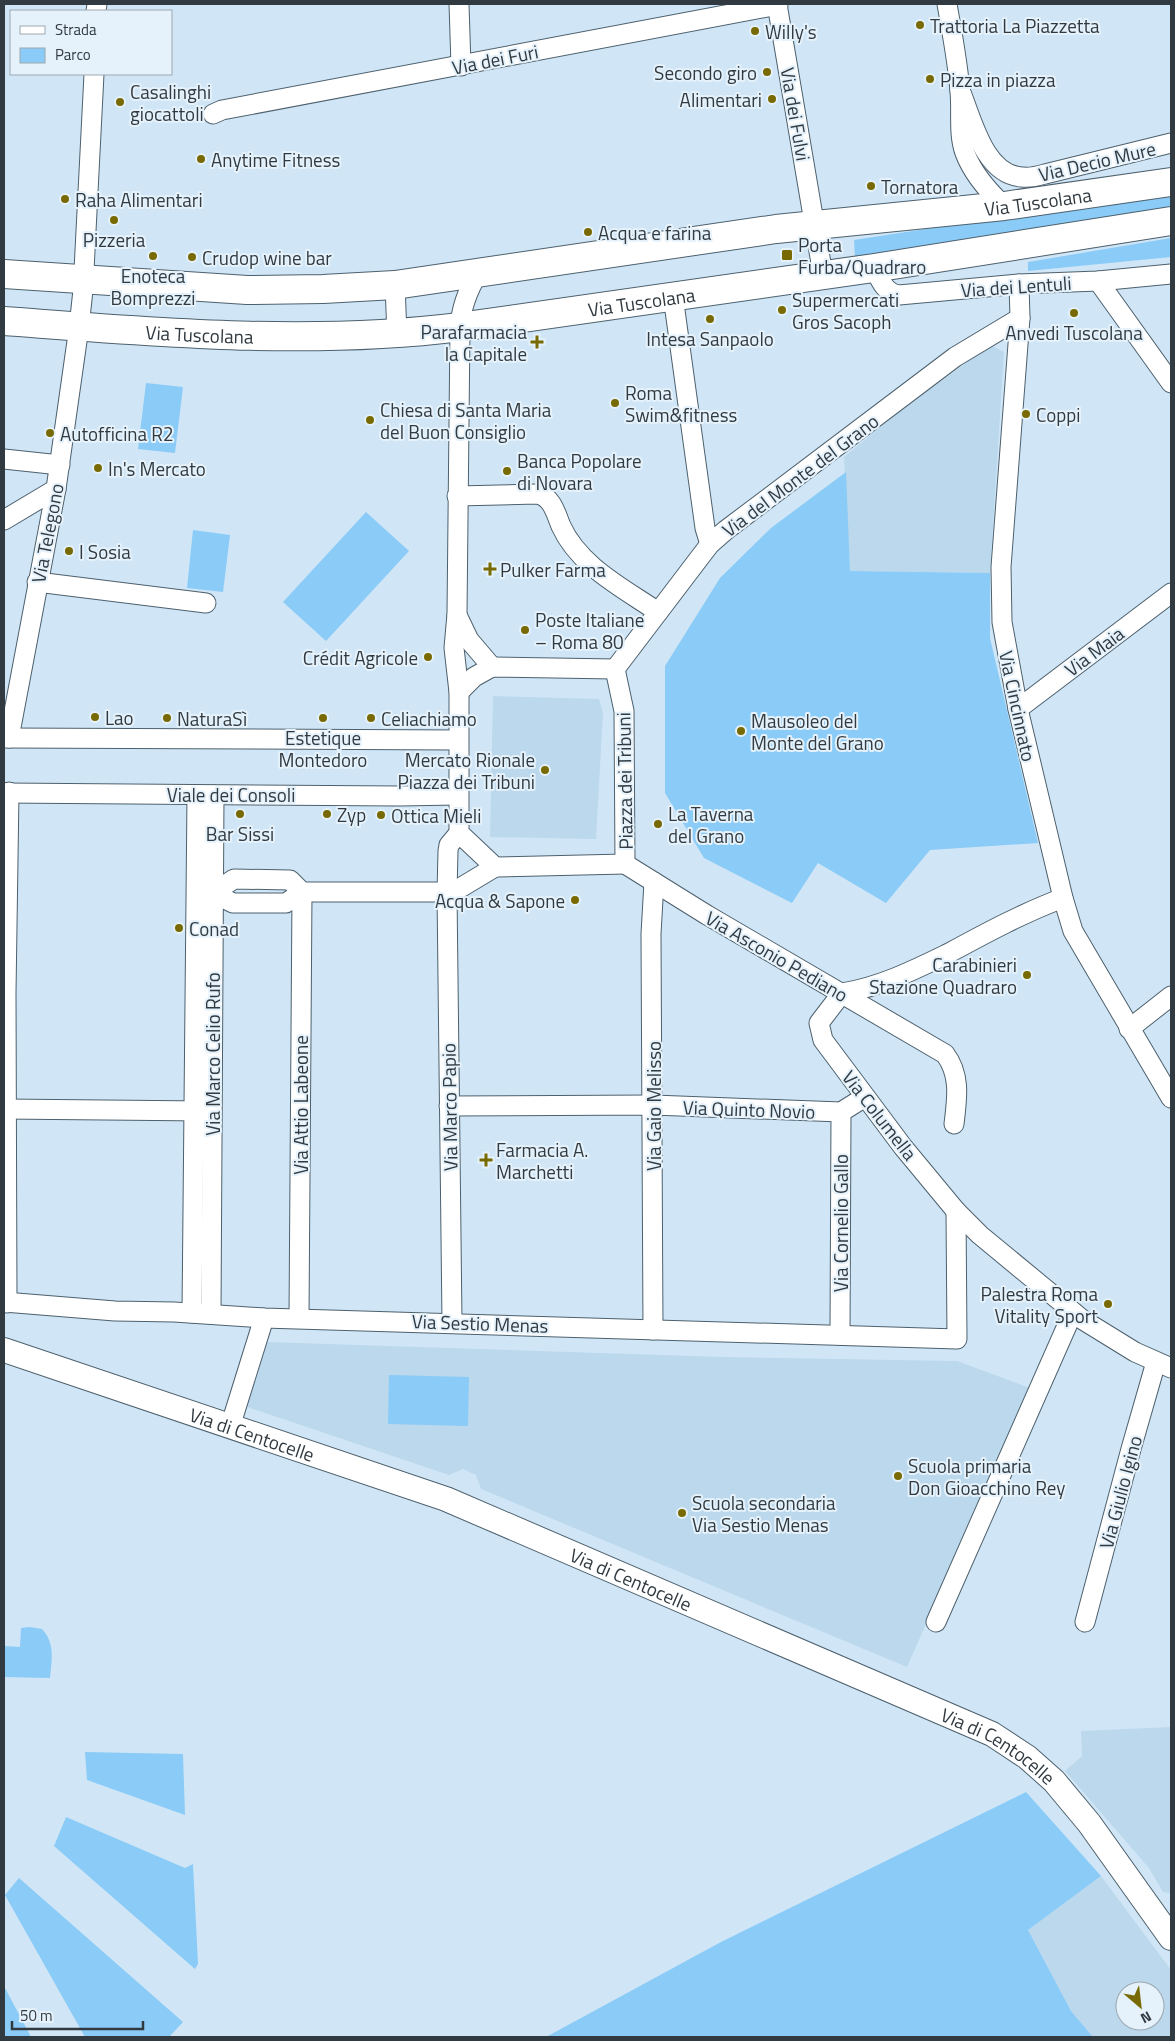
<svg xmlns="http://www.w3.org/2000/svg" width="1175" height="2041" viewBox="0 0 1175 2041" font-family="'Titillium Web',sans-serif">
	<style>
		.built { fill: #bcd8ec; fill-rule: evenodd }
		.green { fill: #8acbf7 }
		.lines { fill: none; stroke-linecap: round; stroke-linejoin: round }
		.minor-casing { stroke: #4d606d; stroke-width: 21 }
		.tertiary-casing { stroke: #4d606d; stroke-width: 26 }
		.primary-casing { stroke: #4d606d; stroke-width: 30 }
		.minor { stroke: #fff; stroke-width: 19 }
		.tertiary { stroke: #fff; stroke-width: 24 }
		.primary { stroke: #fff; stroke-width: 28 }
		.poi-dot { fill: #786a01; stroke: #e5f2fb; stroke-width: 2 }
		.labels { text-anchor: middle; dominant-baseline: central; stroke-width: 4; stroke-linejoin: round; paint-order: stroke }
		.poi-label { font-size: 19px; fill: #313a40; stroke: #e5f2fb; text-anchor: start }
		.street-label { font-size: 19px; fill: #313a40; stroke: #e5f2fb }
	</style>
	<rect width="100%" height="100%" fill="#d0e6f6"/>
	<g class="built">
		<polygon points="991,345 1004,352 990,573 850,571 844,457 900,411"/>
		<polygon points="493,696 599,699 603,713 596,839 490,837"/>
		<polygon points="267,1342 723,1357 957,1361 1030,1388 907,1667 481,1489 476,1475 463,1469 449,1475 247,1407"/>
		<polygon points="1171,1727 1171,1893 1163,1892 1149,1868 1065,1771 1082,1756 1081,1731"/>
		<path d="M1101,1876L1171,1970V2037H1093L1071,2011L1028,1930ZM1125,1991H1155V2021H1125Z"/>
	</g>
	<g class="green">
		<polygon points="1171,191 1171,211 906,253 855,257 854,240"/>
		<polygon points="1171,238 1171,257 1028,271 1028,262"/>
		<polygon points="146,383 183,387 175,453 138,449"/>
		<polygon points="846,472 850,571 990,573 990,638 1038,843 930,850 886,903 818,863 792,903 704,858 665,793 665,666 720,578 771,528"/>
		<polygon points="366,512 409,551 326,641 283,602"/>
		<polygon points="193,530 230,535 223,592 187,588"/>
		<polygon points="389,1375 469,1377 468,1426 388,1424"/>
		<path d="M29,1627L42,1629C55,1643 52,1659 50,1678L4,1677V1646L20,1647L21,1628Z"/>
		<polygon points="85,1752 183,1754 185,1815 87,1780"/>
		<polygon points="1026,1792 1101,1876 1028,1930 1071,2011 1093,2037 546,2037 721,1942"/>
		<polygon points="66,1817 185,1868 193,1864 198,1964 195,1969 54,1846"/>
		<polygon points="19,1878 183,2022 169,2037 85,2037 5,1895"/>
		<polygon points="4,1986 31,2037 4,2037"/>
	</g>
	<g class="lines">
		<defs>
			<g id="minor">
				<polyline points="459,4 461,66"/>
				<polyline points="777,4 823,275"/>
				<path d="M947,4C952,33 958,63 960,92C962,112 958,134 965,153C973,174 988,191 1004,206"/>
				<polyline points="96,11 97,4"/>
				<path d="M960,90C972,119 984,175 1022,177C1030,178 1038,176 1045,174L1171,143"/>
				<polyline points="213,114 222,110 778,5"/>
				<path d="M874,268C880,280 885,293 899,295L1019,284L1098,281L1171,274"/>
				<path d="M478,273C468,290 461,307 460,327L457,614L454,648L459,692V833L495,867L625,864"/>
				<polyline points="1098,281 1171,383"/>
				<polyline points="1019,284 1020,318 1001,567 1002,622 1018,709 1063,898 1073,931 1171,1098"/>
				<polyline points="395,285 397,335"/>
				<polyline points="673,296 705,528 710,544"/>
				<polyline points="4,459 60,465"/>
				<path d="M457,496L537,494C552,496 556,514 561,526C579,566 623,588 658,612"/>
				<polyline points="4,520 56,489"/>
				<polyline points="37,582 206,603"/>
				<polyline points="457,615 469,640 492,667"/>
				<polyline points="615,669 710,544 726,530 955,357 1020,318"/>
				<polyline points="615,669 624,711 625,864"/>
				<polyline points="459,692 474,677 492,667 615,669"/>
				<polyline points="1018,709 1171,593"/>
				<polyline points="4,738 458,740"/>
				<polyline points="9,738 56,489 79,327 83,290 94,74"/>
				<polyline points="4,793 399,796 458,795"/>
				<polyline points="459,833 449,845 448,851 447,892 460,888 495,867"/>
				<path d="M625,864L707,915L945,1054C961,1075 957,1099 954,1124"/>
				<polyline points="202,893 213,893 233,903 286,903 302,892"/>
				<polyline points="213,893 234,879 290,880 302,892 447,892 452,1322"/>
				<path d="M1063,898C1023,913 986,933 949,953C914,970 880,987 842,993L819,1023L823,1040L903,1147L956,1211L980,1235L1083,1320L1135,1352L1171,1368"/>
				<polyline points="1129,1029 1171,996"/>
				<polyline points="449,1106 653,1105 841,1112 865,1097"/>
				<polyline points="4,1109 205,1111"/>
				<polyline points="4,1302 115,1311 174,1312 264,1318 957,1339 956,1211"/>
				<polyline points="7,1303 6,993 9,792"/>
				<polyline points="192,1313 197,795"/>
				<polyline points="211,1314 214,795"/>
				<polyline points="299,1318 302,892"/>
				<polyline points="653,1330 651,934 654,882"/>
				<polyline points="840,1335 841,1112"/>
				<polyline points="230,1427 264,1318"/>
				<polyline points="936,1622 1073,1312"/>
				<polyline points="1085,1622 1131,1449 1156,1362"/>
			</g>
			<g id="tertiary">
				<path id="s1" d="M4,1350L446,1499L992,1734L1027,1757L1054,1781L1089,1823L1171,1938"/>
			</g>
			<g id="primary">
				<path id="s2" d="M4,274L247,290L323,289L395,285L776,229L1004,206L1171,182"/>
				<path id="s3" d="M4,321C155,332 308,346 460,327L874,268L1171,221"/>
			</g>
		</defs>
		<use href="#minor" class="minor-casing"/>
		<use href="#tertiary" class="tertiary-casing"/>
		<use href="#primary" class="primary-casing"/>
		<use href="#minor" class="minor"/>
		<use href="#tertiary" class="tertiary"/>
		<use href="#primary" class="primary"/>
	</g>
	<g class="poi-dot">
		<circle cx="920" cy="25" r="5"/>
		<circle cx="755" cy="31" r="5"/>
		<circle cx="767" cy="72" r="5"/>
		<circle cx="930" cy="79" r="5"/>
		<circle cx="772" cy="99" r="5"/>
		<circle cx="120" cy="102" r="5"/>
		<circle cx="201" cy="159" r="5"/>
		<circle cx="871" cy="186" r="5"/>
		<circle cx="65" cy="199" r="5"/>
		<circle cx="114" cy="220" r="5"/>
		<circle cx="588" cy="232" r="5"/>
		<rect x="781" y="249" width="12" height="12" rx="2.5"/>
		<circle cx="153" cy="256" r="5"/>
		<circle cx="192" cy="257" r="5"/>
		<circle cx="782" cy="310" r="5"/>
		<circle cx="1074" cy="313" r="5"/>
		<circle cx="710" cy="319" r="5"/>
		<path d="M534.5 334.5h5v5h5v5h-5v5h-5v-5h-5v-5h5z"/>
		<circle cx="615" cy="403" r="5"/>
		<circle cx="1026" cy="414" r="5"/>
		<circle cx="370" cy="420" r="5"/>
		<circle cx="50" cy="433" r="5"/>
		<circle cx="98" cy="468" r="5"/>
		<circle cx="507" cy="471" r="5"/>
		<circle cx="69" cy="551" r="5"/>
		<path d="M487.5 561.5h5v5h5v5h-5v5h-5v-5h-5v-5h5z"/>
		<circle cx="525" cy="630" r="5"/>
		<circle cx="428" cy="657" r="5"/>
		<circle cx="95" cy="717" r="5"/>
		<circle cx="167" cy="718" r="5"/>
		<circle cx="323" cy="718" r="5"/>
		<circle cx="371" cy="718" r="5"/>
		<circle cx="741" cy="731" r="5"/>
		<circle cx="545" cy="770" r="5"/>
		<circle cx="240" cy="814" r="5"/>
		<circle cx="327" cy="814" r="5"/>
		<circle cx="381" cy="815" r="5"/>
		<circle cx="658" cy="824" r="5"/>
		<circle cx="575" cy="900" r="5"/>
		<circle cx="179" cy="928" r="5"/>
		<circle cx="1027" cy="975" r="5"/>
		<path d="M483.5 1152.5h5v5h5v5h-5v5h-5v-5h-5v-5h5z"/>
		<circle cx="1108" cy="1304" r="5"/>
		<circle cx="898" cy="1476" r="5"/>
		<circle cx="682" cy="1513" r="5"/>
	</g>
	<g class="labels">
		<g class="poi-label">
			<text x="930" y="25">Trattoria La Piazzetta</text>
			<text x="765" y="31">Willy's</text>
			<text x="757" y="72" text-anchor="end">Secondo giro</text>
			<text x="940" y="79">Pizza in piazza</text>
			<text x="130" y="91">Casalinghi<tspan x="130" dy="22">giocattoli</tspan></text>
			<text x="762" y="99" text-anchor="end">Alimentari</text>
			<text x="211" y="159">Anytime Fitness</text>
			<text x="881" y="186">Tornatora</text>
			<text x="75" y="199">Raha Alimentari</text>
			<text x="598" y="232">Acqua e farina</text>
			<text x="114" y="239" text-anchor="middle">Pizzeria</text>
			<text x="798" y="244">Porta<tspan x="798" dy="22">Furba/Quadraro</tspan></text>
			<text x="202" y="257">Crudop wine bar</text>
			<text x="153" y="275" text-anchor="middle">Enoteca<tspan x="153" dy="22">Bomprezzi</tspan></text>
			<text x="792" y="299">Supermercati<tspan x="792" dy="22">Gros Sacoph</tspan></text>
			<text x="527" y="331" text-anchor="end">Parafarmacia<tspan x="527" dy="22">la Capitale</tspan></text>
			<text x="1074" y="332" text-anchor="middle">Anvedi Tuscolana</text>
			<text x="710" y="338" text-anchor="middle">Intesa Sanpaolo</text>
			<text x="625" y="392">Roma<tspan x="625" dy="22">Swim&amp;fitness</tspan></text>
			<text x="380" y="409">Chiesa di Santa Maria<tspan x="380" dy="22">del Buon Consiglio</tspan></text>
			<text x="1036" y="414">Coppi</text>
			<text x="60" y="433">Autofficina R2</text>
			<text x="517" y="460">Banca Popolare<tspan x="517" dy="22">di Novara</tspan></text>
			<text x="108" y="468">In's Mercato</text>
			<text x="79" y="551">I Sosia</text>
			<text x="500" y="569">Pulker Farma</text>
			<text x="535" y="619">Poste Italiane<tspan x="535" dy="22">– Roma 80</tspan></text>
			<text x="418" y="657" text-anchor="end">Crédit Agricole</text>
			<text x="105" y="717">Lao</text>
			<text x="177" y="718">NaturaSì</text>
			<text x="381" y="718">Celiachiamo</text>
			<text x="751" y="720">Mausoleo del<tspan x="751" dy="22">Monte del Grano</tspan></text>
			<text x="323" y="737" text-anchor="middle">Estetique<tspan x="323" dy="22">Montedoro</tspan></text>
			<text x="535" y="759" text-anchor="end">Mercato Rionale<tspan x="535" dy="22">Piazza dei Tribuni</tspan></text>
			<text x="668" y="813">La Taverna<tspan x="668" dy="22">del Grano</tspan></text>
			<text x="337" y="814">Zyp</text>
			<text x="391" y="815">Ottica Mieli</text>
			<text x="240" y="833" text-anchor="middle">Bar Sissi</text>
			<text x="565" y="900" text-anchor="end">Acqua &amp; Sapone</text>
			<text x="189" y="928">Conad</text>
			<text x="1017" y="964" text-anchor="end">Carabinieri<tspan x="1017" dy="22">Stazione Quadraro</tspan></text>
			<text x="496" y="1149">Farmacia A.<tspan x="496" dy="22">Marchetti</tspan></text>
			<text x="1098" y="1293" text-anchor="end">Palestra Roma<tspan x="1098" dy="22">Vitality Sport</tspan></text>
			<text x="908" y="1465">Scuola primaria<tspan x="908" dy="22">Don Gioacchino Rey</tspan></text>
			<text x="692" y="1502">Scuola secondaria<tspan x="692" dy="22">Via Sestio Menas</tspan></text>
		</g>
		<g class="street-label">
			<text transform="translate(495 59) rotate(-11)">Via dei Furi</text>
			<text transform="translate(796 114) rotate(80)">Via dei Fulvi</text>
			<text transform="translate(1097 161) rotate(-13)">Via Decio Mure</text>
			<text stroke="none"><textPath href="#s2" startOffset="1040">Via Tuscolana</textPath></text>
			<text transform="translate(1016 286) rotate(-4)">Via dei Lentuli</text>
			<text stroke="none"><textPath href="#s3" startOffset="640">Via Tuscolana</textPath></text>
			<text stroke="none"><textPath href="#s3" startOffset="196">Via Tuscolana</textPath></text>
			<text transform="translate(800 475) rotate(-37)">Via del Monte del Grano</text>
			<text transform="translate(47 533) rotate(-79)">Via Telegono</text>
			<text transform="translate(1094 651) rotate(-37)">Via Maia</text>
			<text transform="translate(1018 706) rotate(78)">Via Cincinnato</text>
			<text transform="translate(624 781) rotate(-91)">Piazza dei Tribuni</text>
			<text x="231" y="794">Viale dei Consoli</text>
			<text transform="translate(777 956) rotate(30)">Via Asconio Pediano</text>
			<text transform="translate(212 1054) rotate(-90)">Via Marco Celio Rufo</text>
			<text transform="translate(300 1105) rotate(-90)">Via Attio Labeone</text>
			<text transform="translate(653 1106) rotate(-90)">Via Gaio Melisso</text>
			<text transform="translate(449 1107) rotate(-91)">Via Marco Papio</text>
			<text transform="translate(749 1109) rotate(2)">Via Quinto Novio</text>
			<text transform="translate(880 1115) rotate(52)">Via Columella</text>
			<text transform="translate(840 1223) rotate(-90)">Via Cornelio Gallo</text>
			<text transform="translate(480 1323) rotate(2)">Via Sestio Menas</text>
			<text stroke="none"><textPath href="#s1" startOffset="262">Via di Centocelle</textPath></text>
			<text transform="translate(1120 1492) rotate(-75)">Via Giulio Igino</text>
			<text stroke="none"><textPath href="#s1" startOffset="668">Via di Centocelle</textPath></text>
			<text stroke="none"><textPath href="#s1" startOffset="1072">Via di Centocelle</textPath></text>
		</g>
	</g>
	<rect width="1175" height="2041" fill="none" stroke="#313a40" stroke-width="10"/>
	<rect x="10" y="10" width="162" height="65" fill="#e5f2fb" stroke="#9da8b0"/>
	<rect x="20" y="26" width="25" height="8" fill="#ffffff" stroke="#9da8b0"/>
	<text x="55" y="35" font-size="15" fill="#313a40">Strada</text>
	<rect x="20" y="48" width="25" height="15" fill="#8acbf7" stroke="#9da8b0"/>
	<text x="55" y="60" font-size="15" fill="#313a40">Parco</text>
	<g transform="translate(1140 2006) rotate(152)"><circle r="24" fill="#e5f2fb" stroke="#9da8b0"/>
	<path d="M0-4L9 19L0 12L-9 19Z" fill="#786a01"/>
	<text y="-8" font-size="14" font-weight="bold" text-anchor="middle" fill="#313a40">N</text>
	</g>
	<path d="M12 2021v8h131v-8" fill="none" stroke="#313a40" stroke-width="2.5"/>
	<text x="20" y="2021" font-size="15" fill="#313a40" stroke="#e5f2fb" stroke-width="4" paint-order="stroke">50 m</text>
</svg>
